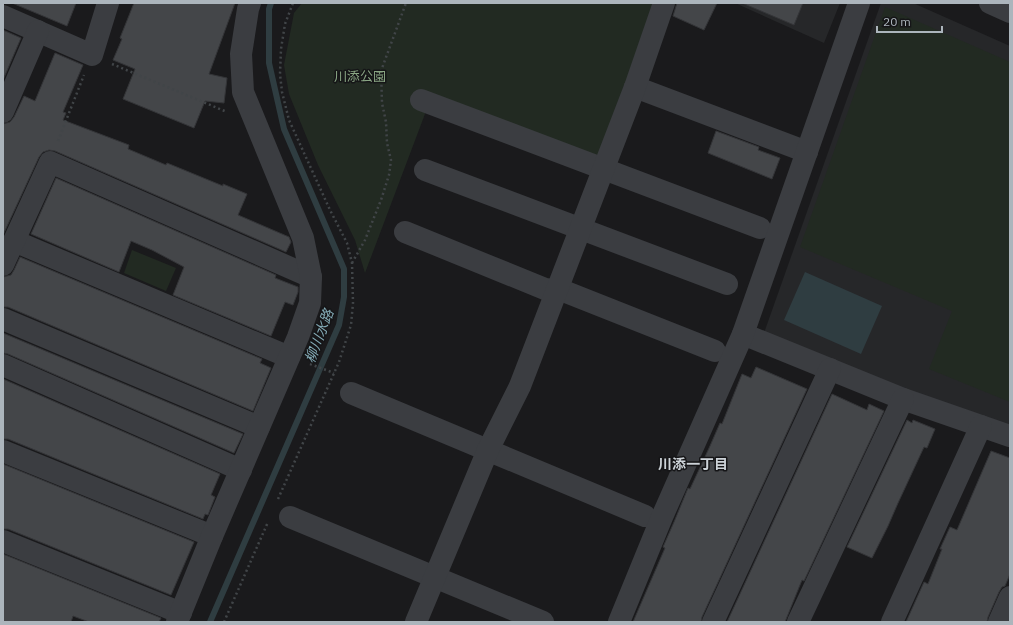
<svg xmlns="http://www.w3.org/2000/svg" width="1013" height="625" viewBox="0 0 1013 625" font-family="'IBM Plex Sans','Noto Sans JP',sans-serif">
	<style>
		.built { fill: #262729 }
		.green { fill: #222a22 }
		.water { fill: #2f3d41 }
		.lines { fill: none; stroke-linecap: round; stroke-linejoin: round }
		.stream { stroke: #2f3d41; stroke-width: 6 }
		.building { fill: #444649; stroke: #343538 }
		.path { stroke: #414548; stroke-width: 2.5; stroke-dasharray: 2 3; stroke-linecap: butt }
		.minor { stroke: #3b3d41; stroke-width: 22 }
		.labels { text-anchor: middle; dominant-baseline: central; stroke-width: 3; stroke-linejoin: round; paint-order: stroke }
		.park-label { font-size: 13px; fill: #8aa684; stroke: #151517 }
		.water-label { font-size: 14px; font-style: italic; fill: #84abb6; stroke: #151517 }
		.neighbourhood-label { font-size: 14px; font-weight: bold; fill: #cdd3d8; stroke: #151517 }
	</style>
	<rect width="100%" height="100%" fill="#1a1a1c"/>
	<g class="built">
		<polygon points="735,3 840,3 824,43"/>
		<polygon points="881,3 913,3 1010,46 1010,427 897,386 764,333"/>
	</g>
	<g class="green">
		<polygon points="302,3 657,3 597,161 431,98 365,273 355,240 318,165 289,94 284,65 294,13"/>
		<polygon points="885,7 1010,62 1010,402 929,369 952,311 800,247"/>
		<polygon points="132,250 176,268 166,291 124,273"/>
	</g>
	<polygon class="water" points="805,272 882,306 861,354 784,320"/>
	<g class="lines">
		<polyline class="stream" points="210,622 339,325 344,297 344,269 284,129 269,63 269,9 271,3"/>
	</g>
	<g class="building">
		<polygon points="12,3 76,3 67,26"/>
		<polygon points="134,3 235,3 209,74 227,78 224,103 205,101 194,128 123,99 135,69 113,60 122,39 120,38"/>
		<polygon points="677,3 717,3 704,30 673,16"/>
		<polygon points="742,3 803,3 794,25"/>
		<polygon points="3,30 21,38 3,80"/>
		<polygon points="55,53 83,65 63,112 66,113 63,120 129,145 128,149 166,165 167,163 223,186 223,184 247,194 238,215 289,237 291,242 286,252 55,151 49,150 43,152 39,157 3,235 3,124 10,122 14,117 24,96 35,101"/>
		<polygon points="716,131 759,147 758,150 780,158 772,179 708,153"/>
		<polygon points="56,178 276,275 275,278 298,287 298,292 293,305 285,302 271,336 173,295 184,267 152,250 131,241 119,272 31,234"/>
		<polygon points="20,257 262,359 260,363 271,368 253,411 8,307 3,307 3,277 11,275 14,270"/>
		<polygon points="3,333 243,434 234,453 8,354 3,353"/>
		<polygon points="756,367 807,389 702,617 701,622 633,622 665,548 663,547 674,522 688,488 690,489 710,446 720,423 722,424 742,374 751,378"/>
		<polygon points="3,379 220,474 211,495 215,497 208,515 205,514 203,519 8,439 3,439"/>
		<polygon points="832,394 867,410 869,404 884,411 804,581 802,580 785,622 727,622"/>
		<polygon points="907,420 912,423 913,420 935,429 927,448 924,447 898,503 888,526 872,558 847,547"/>
		<polygon points="991,451 1010,458 1010,574 1005,586 1002,587 999,592 988,617 987,622 906,622 924,582 928,584 942,549 940,549 950,527 957,530"/>
		<polygon points="3,464 194,542 171,595 8,529 3,529"/>
		<polygon points="3,554 161,618 159,622 89,622 73,616 71,622 3,622"/>
	</g>
	<g class="lines">
		<g class="path">
			<polyline points="112,64 227,112"/>
			<polyline points="58,141 84,75"/>
			<polyline points="352,263 365,240 381,200 389,175 391,160 387,143 386,122 382,103 381,71 406,3"/>
			<polyline points="310,364 334,373"/>
			<polyline points="278,499 339,362 351,325 353,303 352,263 347,243 330,210 289,120 282,92 280,74 281,49 285,24 293,3"/>
			<polyline points="224,622 268,522"/>
		</g>
		<g class="minor">
			<polyline points="990,3 1010,12"/>
			<polyline points="3,16 92,55 108,3"/>
			<polyline points="635,87 807,152"/>
			<polyline points="421,100 760,228"/>
			<polyline points="3,112 38,31"/>
			<polyline points="425,170 727,284"/>
			<polyline points="405,232 545,289 566,292 715,351"/>
			<polyline points="14,241 289,357"/>
			<polyline points="3,265 50,162 311,277"/>
			<polyline points="3,319 259,427"/>
			<polyline points="743,334 903,399 1010,436"/>
			<polyline points="3,365 241,470"/>
			<polyline points="351,393 645,516"/>
			<polyline points="3,451 212,536"/>
			<polyline points="290,517 543,622"/>
			<polyline points="3,541 181,613"/>
			<polyline points="177,622 212,536 298,337 310,303 311,277 303,238 243,92 241,54 248,9 250,3"/>
			<polyline points="416,622 488,450 520,386 635,87 664,3"/>
			<polyline points="619,622 662,517 743,334 859,3"/>
			<polyline points="713,622 830,369"/>
			<polyline points="798,622 903,399"/>
			<polyline points="892,622 981,426"/>
			<polyline points="999,622 1010,597"/>
		</g>
	</g>
	<g class="labels">
		<g class="park-label">
			<text x="360" y="76">川添公園</text>
		</g>
		<g class="water-label">
			<text transform="translate(319 336) rotate(-69)">柳川水路</text>
		</g>
		<g class="neighbourhood-label">
			<text x="693" y="464">川添一丁目</text>
		</g>
	</g>
	<rect width="1013" height="625" fill="none" stroke="#acb5bc" stroke-width="8"/>
	<path d="M877 26v6h65v-6" fill="none" stroke="#acb5bc" stroke-width="2"/>
	<text x="883" y="26" font-size="12" fill="#acb5bc" stroke="#151517" stroke-width="3" paint-order="stroke">20 m</text>
</svg>
